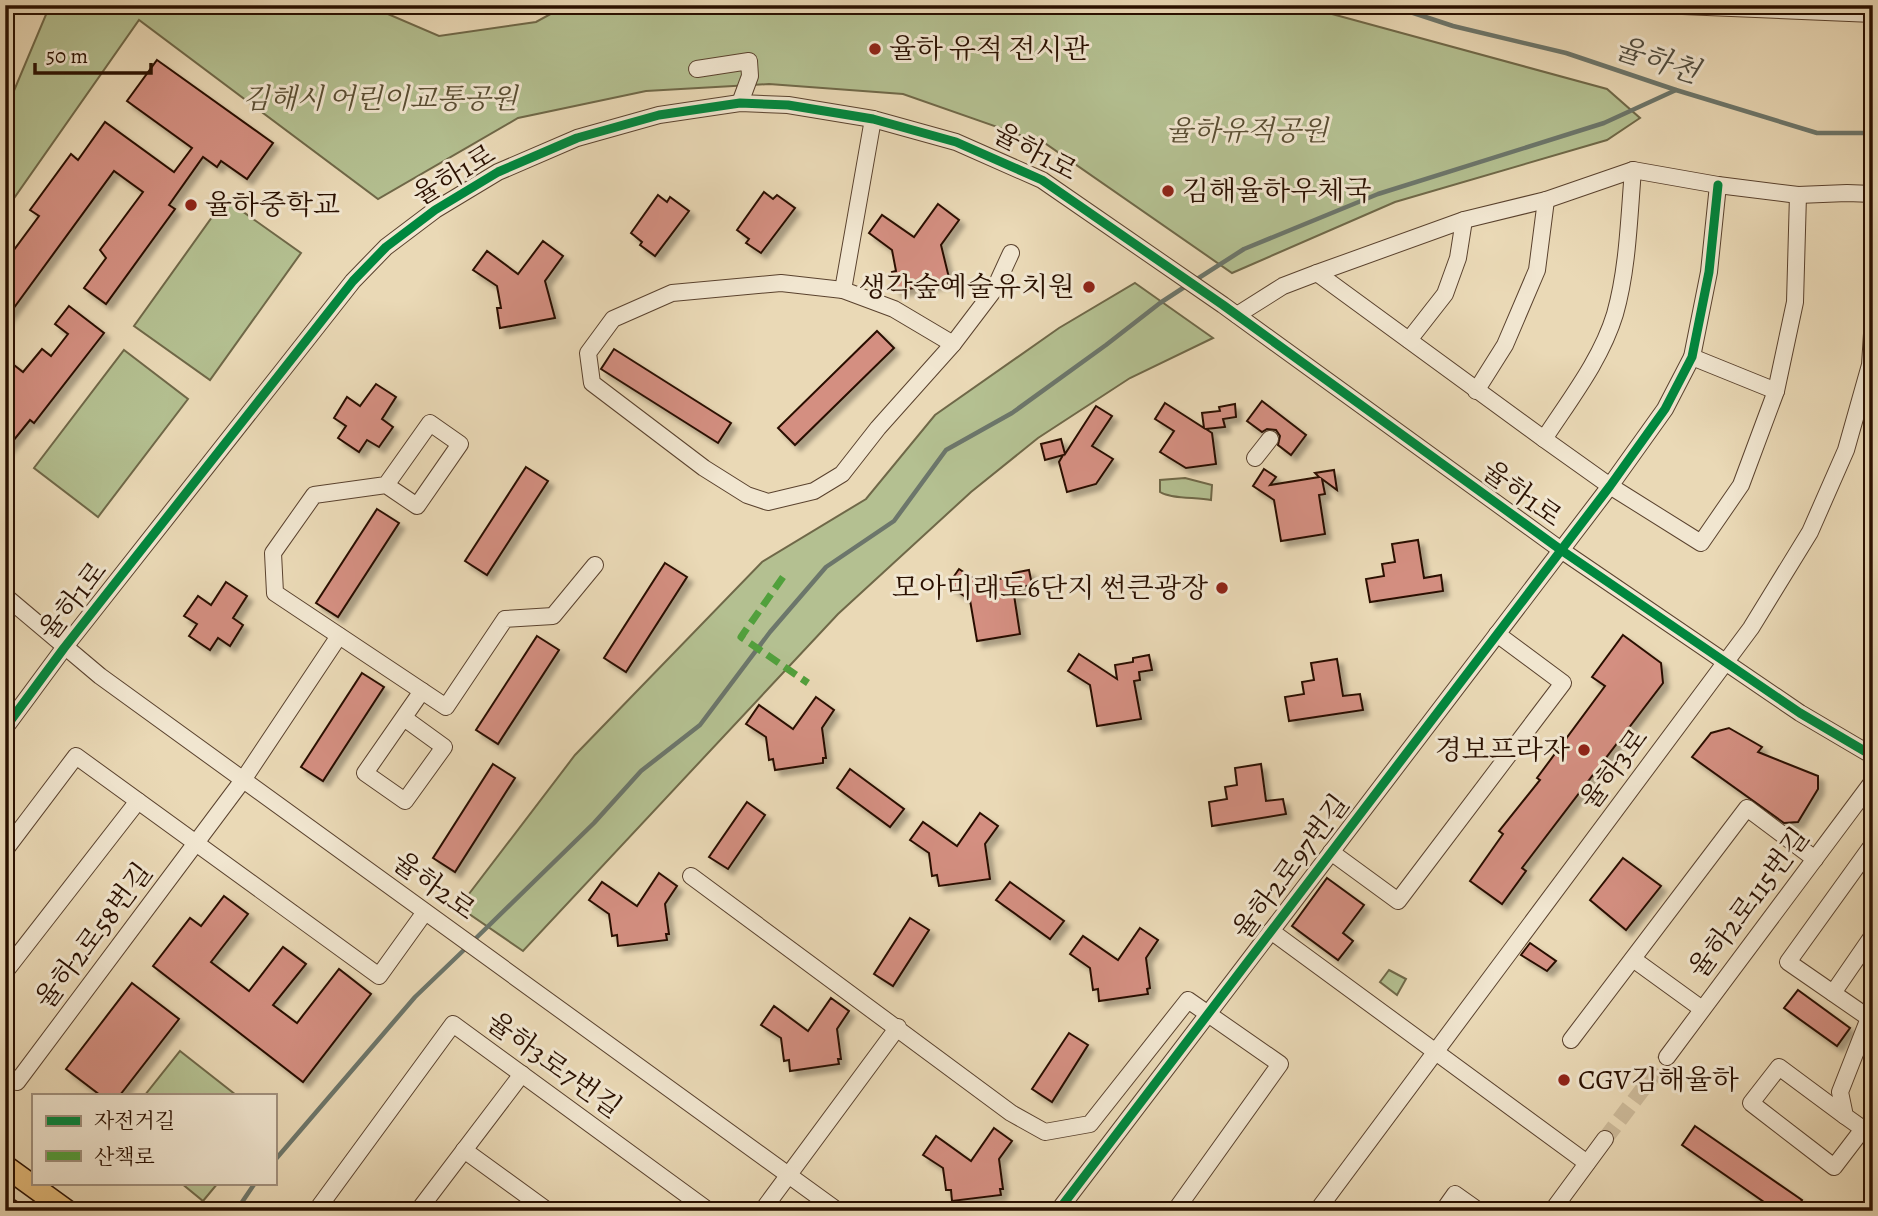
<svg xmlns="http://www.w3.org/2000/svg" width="1878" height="1216" viewBox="0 0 1878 1216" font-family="Alegreya,'Noto Serif KR',serif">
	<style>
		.green { fill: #b4c091; stroke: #6f6848; stroke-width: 2 }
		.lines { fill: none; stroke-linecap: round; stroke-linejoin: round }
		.stream { stroke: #6c766b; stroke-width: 4.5 }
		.building { fill: #d48f81; stroke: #2a1000; stroke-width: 2; filter: url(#shadow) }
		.minor-tunnel { stroke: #cdbb9b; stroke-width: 16; stroke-dasharray: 16 8; stroke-linecap: butt }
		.minor-casing { stroke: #5a422e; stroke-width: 18 }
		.major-casing { stroke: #2a1000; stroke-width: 24 }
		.minor { stroke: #f1e6d0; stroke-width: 16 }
		.major { stroke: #e5bc7b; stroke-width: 21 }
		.quiet { stroke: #51a03c; stroke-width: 7; stroke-dasharray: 14 7; stroke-linecap: butt }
		.cycleway-casing { stroke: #f1e6d0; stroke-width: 13 }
		.cycleway { stroke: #00873e; stroke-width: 9 }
		.poi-dot { fill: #8f2418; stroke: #f1e6d0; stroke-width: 2.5 }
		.labels { text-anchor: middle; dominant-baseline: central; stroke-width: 6; stroke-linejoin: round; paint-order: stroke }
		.poi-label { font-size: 28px; fill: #2a1000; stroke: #f1e6d0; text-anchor: start }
		.park-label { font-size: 28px; font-style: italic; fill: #5a4e33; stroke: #f1e6d0 }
		.street-label { font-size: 28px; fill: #2a1000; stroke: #f1e6d0 }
		.water-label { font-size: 30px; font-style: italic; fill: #504c3e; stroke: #f1e6d0 }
	</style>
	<defs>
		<filter id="shadow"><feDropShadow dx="5.5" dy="5.5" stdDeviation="2" flood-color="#0004"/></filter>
	</defs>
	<rect width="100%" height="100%" fill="#ead9b6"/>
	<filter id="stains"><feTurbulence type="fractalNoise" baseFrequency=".00286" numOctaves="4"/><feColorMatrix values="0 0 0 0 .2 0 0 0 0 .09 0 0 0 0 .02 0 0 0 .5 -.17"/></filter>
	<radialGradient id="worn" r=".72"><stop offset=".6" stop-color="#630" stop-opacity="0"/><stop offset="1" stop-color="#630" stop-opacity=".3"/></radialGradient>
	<g class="green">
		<polygon points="50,5 367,5 439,36 536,22 567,5 1299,5 1607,89 1640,118 1607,140 1395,202 1232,273 1046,144 903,94 769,84 646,91 518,118 378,199 139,20 5,211 5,112"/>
		<polygon points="225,199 301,253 210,380 134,326"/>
		<polygon points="1135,283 1213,338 1130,378 1038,438 971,492 838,614 523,951 459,907 575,755 762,562 866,499 935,415 1059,328"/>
		<polygon points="124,350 188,399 98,517 34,468"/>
		<path d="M1185,478L1212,485L1211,500C1196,497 1171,499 1160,492V480Z"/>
		<polygon points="1389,970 1406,979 1397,995 1380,982"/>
		<polygon points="180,1051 236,1095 145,1095"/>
		<polygon points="181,1183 218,1183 203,1201"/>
	</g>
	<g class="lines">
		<g class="stream">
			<polyline points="1389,5 1453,26 1566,53 1676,90 1817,133 1873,133"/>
			<polyline points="5,6 5,5"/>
			<polyline points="1194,281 1244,249 1378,194 1604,123 1676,90"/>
			<polyline points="473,941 594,823 641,771 700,725 770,632 826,567 894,521 946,450 1012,413 1106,345 1160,303 1186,286"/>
			<polyline points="275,1160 415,997 466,948"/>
			<polyline points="236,1211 255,1183"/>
		</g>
	</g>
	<g class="building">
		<polygon points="157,60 273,143 247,179 221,161 217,167 203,157 169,205 175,209 106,304 84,288 106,258 100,250 143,192 114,171 5,320 5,262 39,216 30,210 71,154 78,160 105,122 174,172 192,148 127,101"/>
		<polygon points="764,192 773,199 777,195 795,208 761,253 746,243 749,239 737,230"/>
		<polygon points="658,195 667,202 670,197 689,211 655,256 640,245 642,242 631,233"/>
		<polygon points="938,204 959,220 941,245 950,282 896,291 892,272 896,271 892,250 869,233 882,215 914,237"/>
		<polygon points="543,241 563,256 545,281 555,318 500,328 497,308 501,308 497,286 473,270 487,251 518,274"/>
		<polygon points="69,306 104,333 34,423 30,420 5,451 5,411 13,401 5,395 5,358 23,372 42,349 51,356 68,334 55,324"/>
		<polygon points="877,331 894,348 795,445 778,428"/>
		<polygon points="614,349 731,423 718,443 601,369"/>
		<polygon points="376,384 396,397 382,419 393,427 379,447 367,440 359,452 338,438 346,426 334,418 347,397 360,406"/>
		<polygon points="1262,401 1306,435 1291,455 1278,445 1280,436 1276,430 1267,429 1262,432 1247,421"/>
		<polygon points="1165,403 1204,428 1202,413 1220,411 1219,407 1235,404 1236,417 1223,419 1225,427 1206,429 1212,433 1216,464 1186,468 1160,452 1174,431 1155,419"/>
		<polygon points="1096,406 1112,416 1092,446 1113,459 1096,484 1067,492 1059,462 1063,455 1045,460 1041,444 1061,439 1065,454"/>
		<polygon points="526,467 548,481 487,575 465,561"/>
		<polygon points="1264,469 1276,477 1270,485 1319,477 1315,473 1334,470 1337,490 1322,479 1325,494 1319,495 1325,534 1281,541 1274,500 1253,486"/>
		<polygon points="377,509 399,523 338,617 316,603"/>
		<polygon points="1418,540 1424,578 1441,575 1443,591 1370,602 1366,579 1384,576 1382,564 1395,562 1392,544"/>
		<polygon points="665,563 687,577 626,672 604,658"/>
		<polygon points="959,569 979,582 1013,577 1013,573 1029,570 1032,585 1019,587 1020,594 1014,595 1020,634 977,641 970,600 948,585"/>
		<polygon points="226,582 247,596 233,618 243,625 230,646 218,638 210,650 189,636 197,624 184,616 198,596 211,605"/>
		<polygon points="1623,635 1661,663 1663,683 1522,868 1526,871 1502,904 1470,881 1503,834 1499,831 1540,780 1537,778 1605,686 1592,677"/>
		<polygon points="537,636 559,650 498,744 476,730"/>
		<polygon points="1079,654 1117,679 1115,665 1133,662 1133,658 1149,655 1152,670 1139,672 1140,680 1134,681 1141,719 1097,726 1090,685 1068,671"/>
		<polygon points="1337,659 1343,696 1360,694 1363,710 1289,721 1285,697 1304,694 1302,682 1314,680 1311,663"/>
		<polygon points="362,673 384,687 323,781 301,767"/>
		<polygon points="816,697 834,710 822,728 826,758 823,758 823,763 775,770 773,759 769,760 766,737 746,724 759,705 793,729"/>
		<polygon points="1729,728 1762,747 1758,752 1818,776 1818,789 1798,822 1784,823 1692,757 1711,733"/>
		<polygon points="493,764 515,778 455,872 433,858"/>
		<polygon points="1261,764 1266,801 1283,799 1286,814 1212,826 1209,802 1227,799 1225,787 1237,785 1235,768"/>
		<polygon points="850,769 904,809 890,827 837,788"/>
		<polygon points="747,802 765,815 728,869 709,857"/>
		<polygon points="980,813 998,826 985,844 990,879 939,886 937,875 932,876 929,853 910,840 923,822 957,846"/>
		<polygon points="1623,858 1661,886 1626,930 1590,900"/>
		<polygon points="659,873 677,886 665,904 669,934 666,934 667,940 618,946 617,935 612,936 609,914 589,900 602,882 637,906"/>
		<polygon points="1327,878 1364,905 1343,933 1353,941 1338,960 1292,926"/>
		<polygon points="1010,882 1064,921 1050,939 996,900"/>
		<polygon points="224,896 248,914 211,962 249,991 283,947 306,964 273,1005 297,1023 339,969 371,994 303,1082 153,966 190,918 201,926"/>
		<polygon points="910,918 929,930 893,986 874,974"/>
		<polygon points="1140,928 1158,940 1146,958 1150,988 1147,989 1148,994 1099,1001 1098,989 1093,990 1090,968 1070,954 1083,936 1118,960"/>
		<polygon points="1530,943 1556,961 1547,971 1521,955"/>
		<polygon points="132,983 179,1019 120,1095 100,1095 66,1069"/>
		<polygon points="1798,990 1850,1028 1837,1046 1784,1008"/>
		<polygon points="831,998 849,1011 837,1029 841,1059 838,1059 839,1064 790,1071 789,1060 784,1061 781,1038 761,1025 774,1006 808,1031"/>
		<polygon points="1069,1033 1088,1045 1052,1102 1032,1089"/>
		<polygon points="1695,1126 1802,1200 1795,1211 1777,1211 1682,1145"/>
		<polygon points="994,1128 1012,1141 999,1159 1003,1189 1000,1189 1001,1195 952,1201 951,1190 946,1190 943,1168 923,1155 936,1136 971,1161"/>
	</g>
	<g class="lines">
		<polyline class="minor-tunnel" points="1605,1139 1667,1057"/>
		<defs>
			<g id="minor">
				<polyline points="1658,5 1873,14"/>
				<polyline points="697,69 749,61 750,76 740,103"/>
				<polyline points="873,119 843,290 894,309 953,344"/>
				<polyline points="1317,273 1544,439 1610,486 1701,543 1741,485 1776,391 1795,302 1798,195"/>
				<polyline points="843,290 781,283 672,293 613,319 588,353 592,383 704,468 747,495 768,502 814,491 842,474 878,428 953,344 994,290 1011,253"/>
				<polyline points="1237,315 1283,286 1317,273 1464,220 1546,200 1633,170 1718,185 1798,195 1847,193 1873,194"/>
				<polyline points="1409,340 1445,294 1458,258 1464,220"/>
				<polyline points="1692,357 1776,391"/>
				<polyline points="1476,391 1505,345 1537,270 1546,200"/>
				<path d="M1544,439C1570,399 1601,360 1615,314C1628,268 1629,217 1633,170"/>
				<polyline points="1255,458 1270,439"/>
				<polyline points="386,485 417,506 460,444 430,423 386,485 314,495 273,553 275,593 446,707 505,619 553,616 595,565"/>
				<polyline points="5,596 100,676 838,1211"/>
				<polyline points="404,718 444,747 405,801 365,773 422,691"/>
				<polyline points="5,728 64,648 353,281 386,247 435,210 498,172 577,138 659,115 740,103 788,105 873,119 956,142 1042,180 1223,305 1561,550 1800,713 1873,756"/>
				<polyline points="5,850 76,756 379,976 425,912"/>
				<polyline points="1331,852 1398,901 1563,683 1497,634"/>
				<polyline points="691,876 1011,1113 1045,1132 1090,1124 1188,1000 1280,1064 1175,1211"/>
				<polyline points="1271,931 1587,1163"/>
				<polyline points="1633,959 1702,1009"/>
				<polyline points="5,972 138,801"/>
				<polyline points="1833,993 1873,935"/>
				<polyline points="1873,1014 1869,1018 1840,1092 1845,1116 1873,1136"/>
				<polyline points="1869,1018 1788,962 1873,844"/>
				<polyline points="1571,1040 1747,808 1815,859"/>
				<polyline points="1667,1057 1873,781"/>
				<polyline points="5,1073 17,1082 243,780 339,636"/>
				<polyline points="1845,1116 1779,1067 1751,1103 1834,1167 1863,1129"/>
				<polyline points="464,1150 548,1211"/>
				<polyline points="316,1211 453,1024 709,1211"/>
				<polyline points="418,1211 522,1074"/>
				<polyline points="762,1211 898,1027"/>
				<polyline points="1058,1211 1610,486 1665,409 1692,357 1709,272 1718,185"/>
				<polyline points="1317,1211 1751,628 1810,532 1846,450 1870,365 1873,318"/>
				<polyline points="1443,1211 1455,1194 1479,1211"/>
				<polyline points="1552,1211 1605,1139"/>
			</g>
			<g id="major">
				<polyline points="5,1166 67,1211"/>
				<polyline points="5,1207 11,1211"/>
			</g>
		</defs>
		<use href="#minor" class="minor-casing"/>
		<use href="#major" class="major-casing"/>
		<use href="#minor" class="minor"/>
		<use href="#major" class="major"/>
		<polyline class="quiet" points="783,577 741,637 808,683"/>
		<defs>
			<g id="cycleway">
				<polyline points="5,728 64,648 353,281 386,247 435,210 498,172 577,138 659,115 740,103 788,105 873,119 956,142 1042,180 1223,305 1561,550 1800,713 1873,756"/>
				<polyline points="1058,1211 1610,486 1665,409 1692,357 1709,272 1718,185"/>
			</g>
		</defs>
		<use href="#cycleway" class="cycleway-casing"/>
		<use href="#cycleway" class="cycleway"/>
	</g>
	<g class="poi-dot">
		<circle cx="875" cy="49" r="7"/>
		<circle cx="1168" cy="191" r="7"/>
		<circle cx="191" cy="205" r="7"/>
		<circle cx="1089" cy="287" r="7"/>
		<circle cx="1222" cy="588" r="7"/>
		<circle cx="1584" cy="750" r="7"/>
		<circle cx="1564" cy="1080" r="7"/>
	</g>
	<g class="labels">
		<g class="poi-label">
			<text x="889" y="49">율하 유적 전시관</text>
			<text x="1182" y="191">김해율하우체국</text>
			<text x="205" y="205">율하중학교</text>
			<text x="1075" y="287" text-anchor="end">생각숲예술유치원</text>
			<text x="1208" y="588" text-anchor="end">모아미래도6단지 썬큰광장</text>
			<text x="1570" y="750" text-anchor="end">경보프라자</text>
			<text x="1578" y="1080">CGV김해율하</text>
		</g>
		<g class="park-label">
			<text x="380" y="99">김해시 어린이교통공원</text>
			<text x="1247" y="131">율하유적공원</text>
		</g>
		<g class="street-label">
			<text transform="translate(1035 152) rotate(28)">율하1로</text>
			<text transform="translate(454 175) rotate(-31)">율하1로</text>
			<text transform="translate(1522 494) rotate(36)">율하1로</text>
			<text transform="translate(73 601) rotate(-52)">율하1로</text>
			<text transform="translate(1614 769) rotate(-53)">율하3로</text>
			<text transform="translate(1291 867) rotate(-53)">율하2로97번길</text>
			<text transform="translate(434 886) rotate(36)">율하2로</text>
			<text transform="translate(1749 903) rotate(-53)">율하2로115번길</text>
			<text transform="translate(94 936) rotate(-53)">율하2로58번길</text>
			<text transform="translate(554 1065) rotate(36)">율하3로7번길</text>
		</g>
		<g class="water-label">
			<text transform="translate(1657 60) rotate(18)">율하천</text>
		</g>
	</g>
	<rect width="1878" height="1216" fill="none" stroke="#ead9b6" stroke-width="28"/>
	<rect x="7" y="7" width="1864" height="1202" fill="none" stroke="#2a1000" stroke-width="3.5"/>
	<rect x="14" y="14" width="1850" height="1188" fill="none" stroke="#2a1000" stroke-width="2"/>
	<rect x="32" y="1094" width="245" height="91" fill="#f1e6d0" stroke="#a1907d" stroke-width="2"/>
	<rect x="46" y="1116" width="35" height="10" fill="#00873e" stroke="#a1907d" stroke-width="2"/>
	<text x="94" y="1128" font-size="21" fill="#2a1000">자전거길</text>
	<rect x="46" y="1151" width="35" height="10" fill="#51a03c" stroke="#a1907d" stroke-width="2"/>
	<text x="94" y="1164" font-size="21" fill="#2a1000">산책로</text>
	<path d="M35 63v10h116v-10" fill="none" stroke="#2a1000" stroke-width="3.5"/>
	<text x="46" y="63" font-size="21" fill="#2a1000" stroke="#f1e6d0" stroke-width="5" paint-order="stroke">50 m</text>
	<rect width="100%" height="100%" filter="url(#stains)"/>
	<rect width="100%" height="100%" fill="url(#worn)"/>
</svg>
